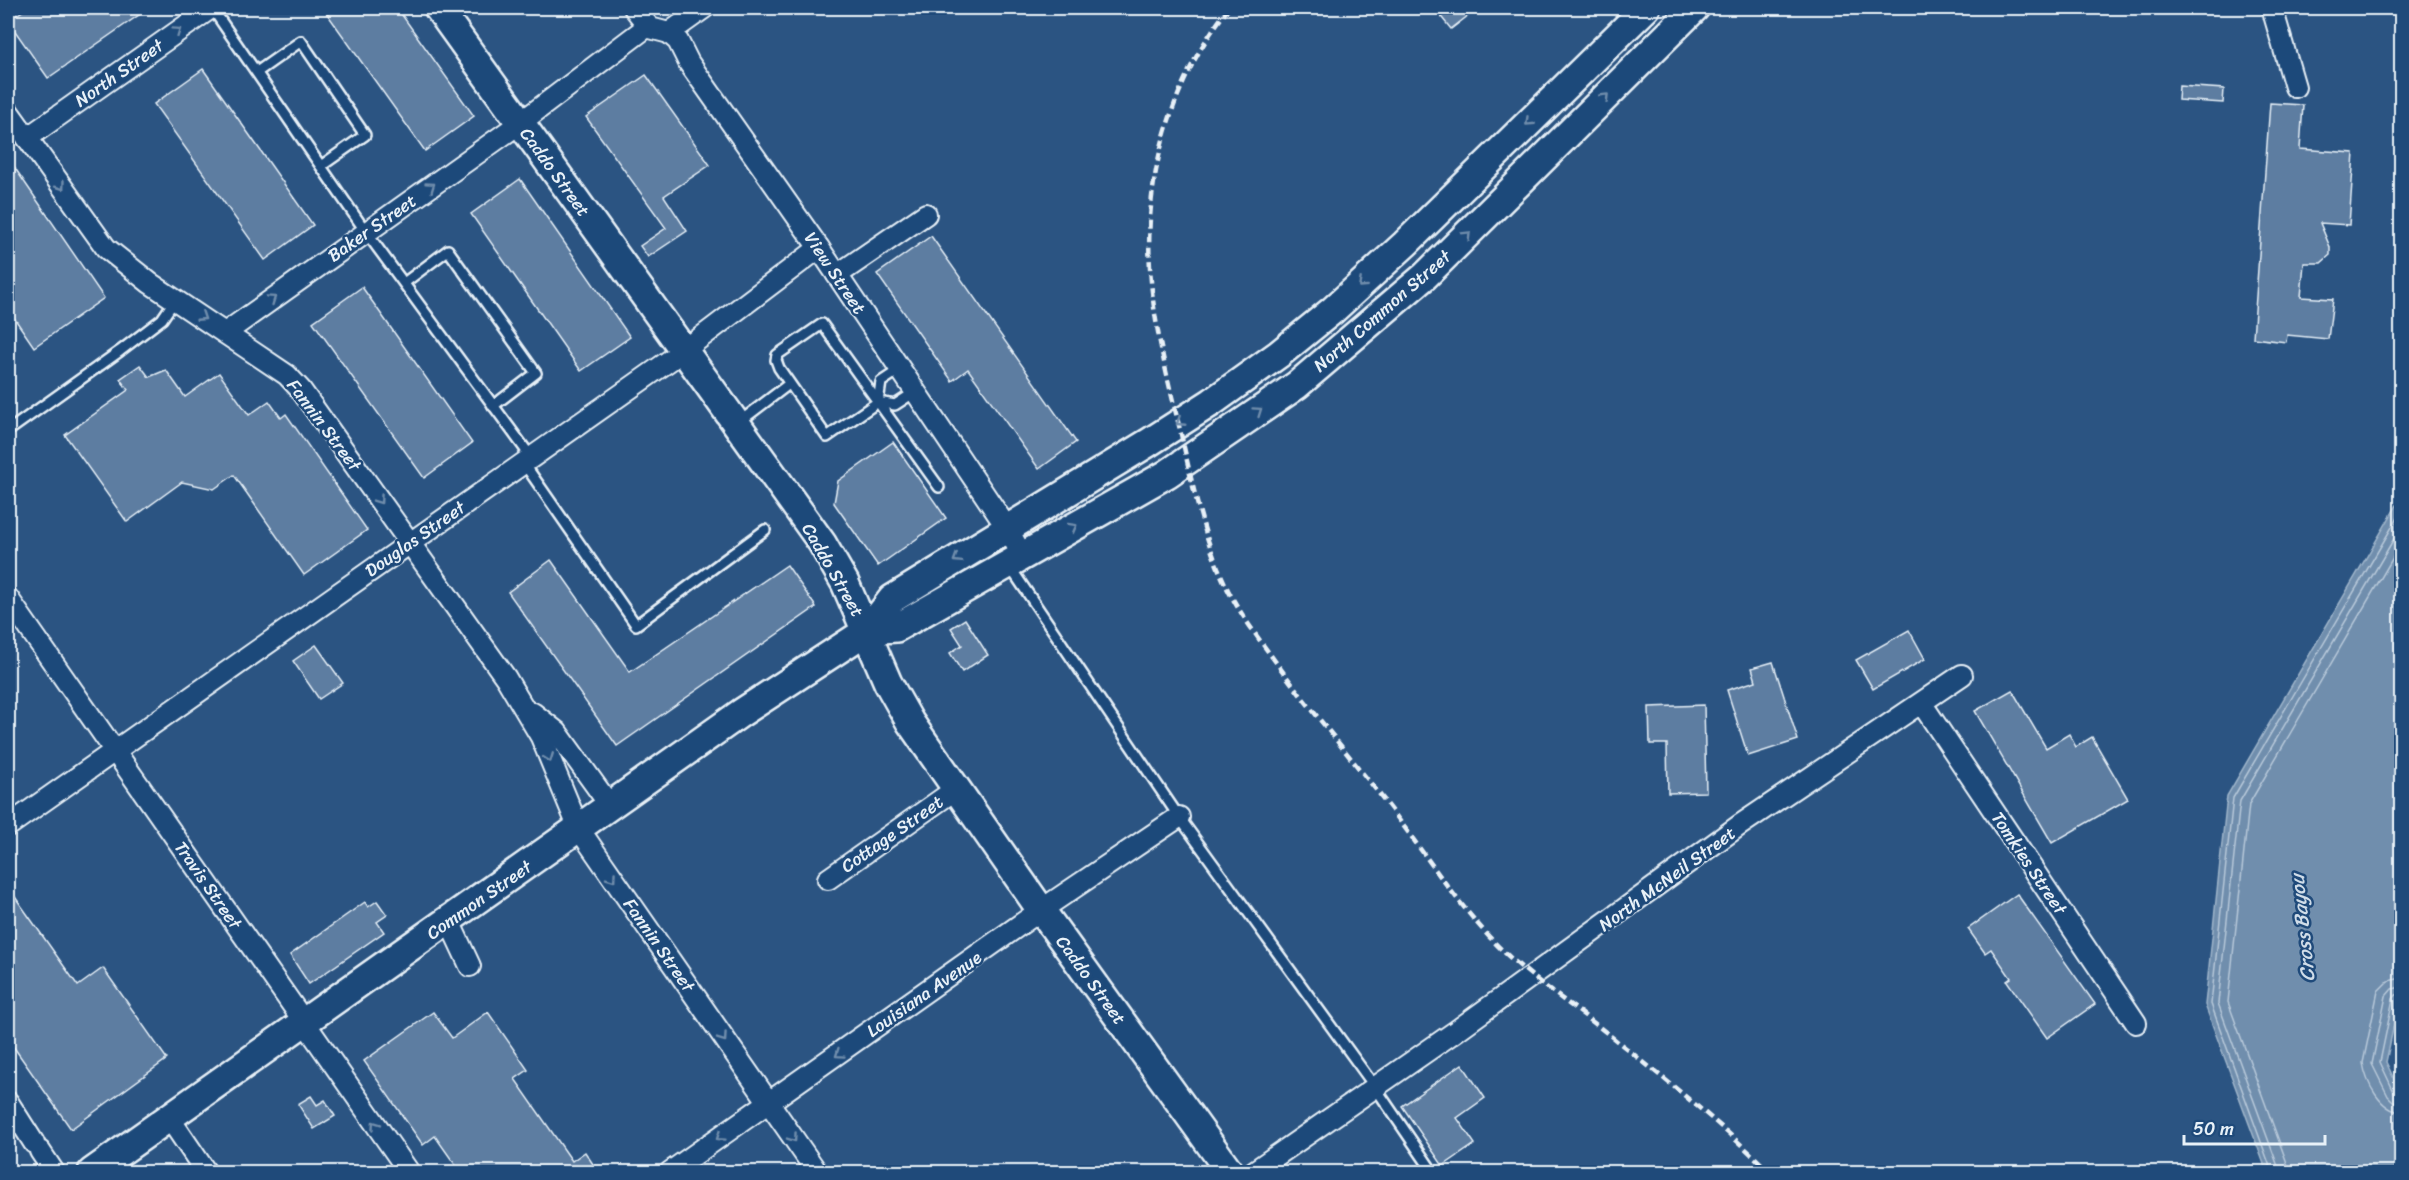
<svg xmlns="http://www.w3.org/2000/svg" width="2409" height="1180" font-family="Sriracha,sans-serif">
<rect width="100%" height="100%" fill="#2b5482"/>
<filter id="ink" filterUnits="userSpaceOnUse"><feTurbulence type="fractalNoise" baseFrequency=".0167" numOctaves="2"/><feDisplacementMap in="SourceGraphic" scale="12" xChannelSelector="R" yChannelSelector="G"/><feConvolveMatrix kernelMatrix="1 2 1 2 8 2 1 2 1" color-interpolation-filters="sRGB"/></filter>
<g filter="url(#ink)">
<path fill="#708ead" stroke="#a0b6cb" stroke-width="1.5" d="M2401 498 2402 987 2386 1062 2401 1094V1172H2267L2205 1005 2227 796Z"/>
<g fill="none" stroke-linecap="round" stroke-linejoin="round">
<g stroke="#b8c9da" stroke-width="1.5">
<path d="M2402 978 2388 981 2378 991 2363 1063C2366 1082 2380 1111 2402 1112"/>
<path d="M2402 987 2392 989 2386 996 2372 1064 2388 1096 2393 1101 2402 1103"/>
<path d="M2402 994 2396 995 2393 999 2380 1062 2394 1092 2402 1095"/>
<path d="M2272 1172 2211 1004 2233 798 2402 510"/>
<path d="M2280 1172 2218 1003 2240 801 2402 525"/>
<path d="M2289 1172 2287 1163 2228 1002 2249 804 2402 542"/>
</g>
</g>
<g fill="#5d7da1" stroke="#e8f1f8" stroke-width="1.5">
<path d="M27 8H149L48 78 8 21Z"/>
<path d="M323 8H397L474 116 425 151Z"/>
<path d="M1434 8H1478L1451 29Z"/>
<path d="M203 69 313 225 265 260 154 104Z"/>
<path d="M646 75 710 165 664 196 687 231 648 257 640 246 666 228 586 117Z"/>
<path d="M2179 86 2224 89 2223 103 2178 100Z"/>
<path d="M2270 103 2303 105 2300 149 2354 153 2349 225 2320 223 2330 247V255L2321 263H2304L2301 297 2333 299 2328 339 2287 335 2286 342 2253 338Z"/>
<path d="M8 158 104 298 34 347 8 309Z"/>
<path d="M520 179 630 337 581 371 471 214Z"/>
<path d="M931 236 1076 442 1039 469 968 369 952 381 877 274Z"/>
<path d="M362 287 472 443 424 478 313 322Z"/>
<path d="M140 365 149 377 166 370 185 397 219 373 249 415 269 401 281 418 286 414 367 530 304 575 234 475 214 489 182 482 127 522 65 435 128 390 120 379Z"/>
<path d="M893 442 946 518 878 566 834 503 838 481Z"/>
<path d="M551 560 630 672 787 565 816 607 617 746 508 592Z"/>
<path d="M965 619 988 655 962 672 950 653 962 645 951 628Z"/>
<path d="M1909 630 1925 659 1873 689 1856 660Z"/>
<path d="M316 645 343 683 319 699 293 661Z"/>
<path d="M1773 662 1798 740 1748 756 1727 690 1756 681 1752 668Z"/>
<path d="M2012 690 2046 748 2069 734 2076 747 2092 737 2128 799 2052 843 1975 711Z"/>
<path d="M1704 705 1706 792 1668 793 1667 744H1650L1649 707Z"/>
<path d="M8 887 78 986 103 968 167 1059 71 1129 8 1039Z"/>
<path d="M2017 894 2095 1004 2047 1038 2007 981 2011 978 1991 949 1985 953 1968 929Z"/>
<path d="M377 901 387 915 377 922 384 932 309 984 290 955 365 902 368 907Z"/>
<path d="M433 1012 452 1038 488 1012 528 1070 515 1079 572 1161 585 1152 599 1173H461L435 1136 423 1145 364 1061Z"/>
<path d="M1462 1064 1485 1098 1457 1118 1475 1144 1443 1166 1402 1106Z"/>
<path d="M311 1096 317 1105 325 1100 335 1116 314 1129 298 1104Z"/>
</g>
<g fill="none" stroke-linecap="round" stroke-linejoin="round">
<defs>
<g id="service">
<path d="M212 8 366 232 531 457"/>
<path d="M257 72 301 41 365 135 321 166"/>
<path d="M404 283 448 250 536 373 493 406"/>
<path d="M899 370 881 382 878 402 895 405 915 392"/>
<path d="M878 402 827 437 779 368 776 360 777 355 822 324 939 487"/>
<path d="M738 423 789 384"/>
<path d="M8 431 120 351 162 319 175 300"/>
<path d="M523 462 636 625 765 530"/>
<path d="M1010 567 1179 817 1375 1087 1433 1172"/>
</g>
<g id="minor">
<path d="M634 8 650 28 669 33 678 41 689 63 819 248 1007 528 1022 555"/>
<path d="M2272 8 2295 87"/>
<path d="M669 33 704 8"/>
<path d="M8 111 106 248 150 283 287 375 301 390 506 678 541 737 579 829 817 1172"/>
<path d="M27 138 211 8"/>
<path d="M837 275 926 214"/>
<path d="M225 333 520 123 648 26"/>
<path d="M8 598 409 1172"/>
<path d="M1922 704 2136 1023"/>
<path d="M533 713 557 732 611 807"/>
<path d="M8 826 683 351 819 248"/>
<path d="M828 879 956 789"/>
<path d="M449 921 470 966"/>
<path d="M8 1102 34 1143"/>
<path d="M170 1119 206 1172"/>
<path d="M40 1151 54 1172"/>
<path d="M670 1172 1041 910 1179 817"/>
<path d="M1253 1172 1456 1031 1740 825 1962 675"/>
</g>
<g id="secondary">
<path d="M438 8 822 543 845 583 888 683 910 722 1041 910 1230 1172"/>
<path d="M868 630 896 628 1167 474 1297 385 1425 276 1695 8"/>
<path d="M92 1172 741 713 868 630 892 599 1148 443 1212 402 1279 354 1333 310 1405 244 1646 8"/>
</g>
</defs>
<use href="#service" stroke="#e8f1f8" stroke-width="14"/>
<use href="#minor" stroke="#e8f1f8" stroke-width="24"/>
<use href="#secondary" stroke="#e8f1f8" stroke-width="32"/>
<use href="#service" stroke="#1f4a7a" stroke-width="9"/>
<use href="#minor" stroke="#1f4a7a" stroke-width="20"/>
<use href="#secondary" stroke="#1f4a7a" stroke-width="27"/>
<path stroke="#e8f1f8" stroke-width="4.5" stroke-dasharray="9 4.5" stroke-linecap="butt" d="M1229 8C1172 78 1144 177 1150 267 1153 323 1168 380 1181 434 1193 487 1204 541 1228 590 1241 615 1258 638 1275 661 1310 709 1348 754 1384 800 1422 849 1455 902 1498 946 1529 977 1568 1002 1603 1030 1660 1075 1718 1121 1770 1172"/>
</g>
<defs><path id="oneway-chevron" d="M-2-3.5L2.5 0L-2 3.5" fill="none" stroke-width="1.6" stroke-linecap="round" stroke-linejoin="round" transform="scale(1.5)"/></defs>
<g stroke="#6f8dac">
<use href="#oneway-chevron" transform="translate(177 31) rotate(-35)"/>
<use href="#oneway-chevron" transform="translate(1605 97) rotate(-45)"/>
<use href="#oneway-chevron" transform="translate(1529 122) rotate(136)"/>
<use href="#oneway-chevron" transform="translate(61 186) rotate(54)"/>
<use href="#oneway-chevron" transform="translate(431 186) rotate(-35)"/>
<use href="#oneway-chevron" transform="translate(1467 235) rotate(-45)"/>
<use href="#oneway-chevron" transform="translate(1362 284) rotate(138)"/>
<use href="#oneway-chevron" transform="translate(272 299) rotate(-35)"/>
<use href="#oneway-chevron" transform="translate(202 317) rotate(33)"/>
<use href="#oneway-chevron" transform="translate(1258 411) rotate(-35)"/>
<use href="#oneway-chevron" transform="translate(1180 422) rotate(147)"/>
<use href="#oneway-chevron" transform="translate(379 500) rotate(55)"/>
<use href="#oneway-chevron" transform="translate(1073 527) rotate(-29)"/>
<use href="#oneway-chevron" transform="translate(957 559) rotate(148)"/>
<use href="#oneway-chevron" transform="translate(549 758) rotate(69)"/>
<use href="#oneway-chevron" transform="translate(612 878) rotate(55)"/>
<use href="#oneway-chevron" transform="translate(723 1038) rotate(55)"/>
<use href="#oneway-chevron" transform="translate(839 1054) rotate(145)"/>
<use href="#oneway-chevron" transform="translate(375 1125) rotate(-125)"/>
<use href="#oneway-chevron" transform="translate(720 1137) rotate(145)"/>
<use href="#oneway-chevron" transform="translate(793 1138) rotate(55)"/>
</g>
</g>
<g text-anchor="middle" stroke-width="5" stroke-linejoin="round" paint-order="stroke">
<g font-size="18" fill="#e8f1f8" stroke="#1f4a7a">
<text transform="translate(119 73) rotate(-35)" y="6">North Street</text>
<text transform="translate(555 172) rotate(54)" y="6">Caddo Street</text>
<text transform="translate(372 228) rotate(-35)" y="6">Baker Street</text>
<text transform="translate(835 273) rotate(56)" y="6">View Street</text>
<text transform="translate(1382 311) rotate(-41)" y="6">North Common Street</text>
<text transform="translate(324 425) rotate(53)" y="6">Fannin Street</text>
<text transform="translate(415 539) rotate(-35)" y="6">Douglas Street</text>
<text transform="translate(833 570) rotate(60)" y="6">Caddo Street</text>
<text transform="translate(892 834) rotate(-35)" y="6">Cottage Street</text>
<text transform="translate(2029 863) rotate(56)" y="6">Tomkies Street</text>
<text transform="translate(1667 879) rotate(-36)" y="6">North McNeil Street</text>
<text transform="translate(208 885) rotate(55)" y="6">Travis Street</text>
<text transform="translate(479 900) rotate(-35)" y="6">Common Street</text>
<text transform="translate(659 945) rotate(55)" y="6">Fannin Street</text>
<text transform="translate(1091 980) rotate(54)" y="6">Caddo Street</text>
<text transform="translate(924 994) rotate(-35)" y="6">Louisiana Avenue</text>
</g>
<g font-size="20" font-style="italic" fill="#d0dde9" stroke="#1f4a7a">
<text transform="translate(2302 928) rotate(-96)" y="7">Cross Bayou</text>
</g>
</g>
<rect width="2409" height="1180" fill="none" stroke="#1f4a7a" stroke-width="30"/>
<rect x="15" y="15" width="2379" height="1150" fill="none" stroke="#e8f1f8" stroke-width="2" filter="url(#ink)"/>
<path d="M2184 1135v9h141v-9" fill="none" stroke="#e8f1f8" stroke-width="3"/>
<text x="2193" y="1135" font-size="18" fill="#e8f1f8" stroke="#1f4a7a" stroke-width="4.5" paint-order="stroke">50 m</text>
</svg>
